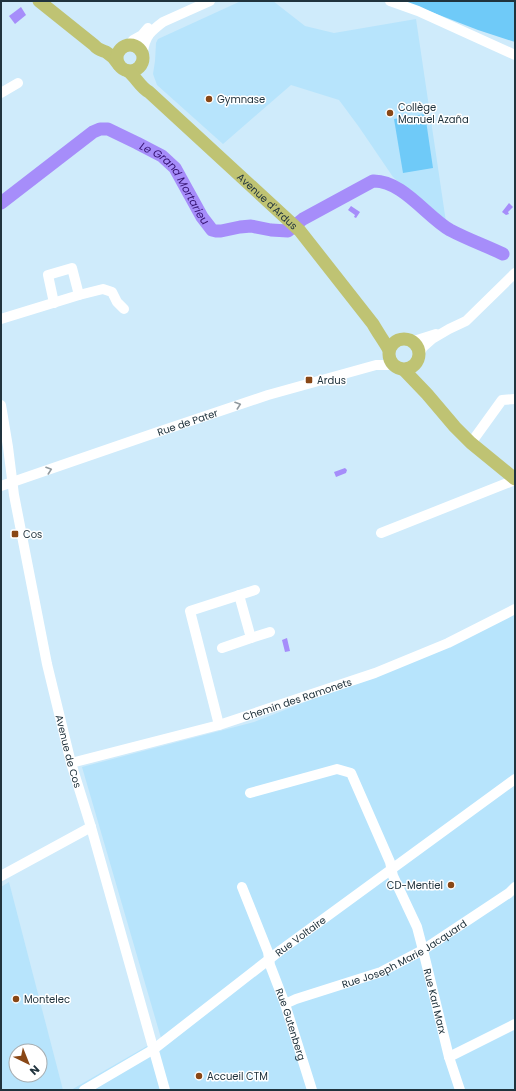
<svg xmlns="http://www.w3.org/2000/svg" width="516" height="1091" font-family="Poppins,sans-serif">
<rect width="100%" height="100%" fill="#cfebfb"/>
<g fill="#b7e4fc" fill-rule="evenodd">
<path d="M241 1H273L305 26 334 33 416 19 446 222 416 198 393 177 359 127 339 100 291 85 223 144 157 85 153 74 155 61 156 43 158 39Z"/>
<path d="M515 612V1090H71L161 1038 82 767 254 722 382 672Z"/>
<path d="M9 882 63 1090H1V887ZM16 1051H40V1075H16Z"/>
</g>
<g fill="#6fcaf8">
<path d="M403 1H515V42L478 30Z"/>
<path d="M425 114 433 168 403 173 394 119Z"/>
</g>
<g fill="#a68dfa">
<path d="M21 7 26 15 15 24 9 16Z"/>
<path d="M509 203 513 207 508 212 509 214 506 215 502 212Z"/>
<path d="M351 206 360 212 356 218 354 217 355 215 348 210Z"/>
<path d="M345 468 347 470 346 473 336 477 334 472Z"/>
<path d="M287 638 290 651 285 652 282 640Z"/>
</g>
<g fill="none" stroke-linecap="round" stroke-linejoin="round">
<path stroke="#a68dfa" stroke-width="13" id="s1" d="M1 203 93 132 100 129H108L137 143 162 156 175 168 202 217 212 230 216 231H221L240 227 251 226 271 230 288 231 303 219 373 181C402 180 427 217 450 230 467 239 486 246 503 254"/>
<g stroke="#fff" stroke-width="10">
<path d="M390 1 418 11 515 55"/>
<path d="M131 44 133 40 142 35 148 28"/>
<path d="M143 52C145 36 151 31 163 22L210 1"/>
<path d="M1 93 18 83"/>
<path d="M54 303 48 275 72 268 79 295"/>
<path d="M1 319 79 295 103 289 112 292 117 302 124 309"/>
<path d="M411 340H417L436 334"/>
<path d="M420 352 423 347 432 339 449 329 466 321 515 273"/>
<path id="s2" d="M1 405 8 447 14 495 47 664 71 763 91 827 165 1090"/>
<path d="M471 443 502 400 515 399"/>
<path id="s3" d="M1 486 152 434 268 395 376 365H388L392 364"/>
<path d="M381 533 515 480"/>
<path d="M251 638 270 632"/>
<path d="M222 648 251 638 239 595"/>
<path d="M219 725 190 611 255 590"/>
<path id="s4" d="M71 763 219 725 375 673 448 643 515 609"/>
<path id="s5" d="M250 793 337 769 351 773 390 862 393 876 417 927 423 950 449 1057 460 1090"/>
<path d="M1 876 91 827"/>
<path id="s6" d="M242 887 268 952 270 965 285 1004 312 1090"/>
<path id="s7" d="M285 1004 296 999 381 972 423 950 509 893 515 887"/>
<path d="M449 1057 515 1024"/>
<path id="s8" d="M84 1090 154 1049 281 950 515 779"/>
</g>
<g stroke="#bfc373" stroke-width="13">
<path d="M39 1 94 45C98 50 101 50 106 52 111 55 115 59 118 64"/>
<circle cx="130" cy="58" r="13"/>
<path id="s9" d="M128 71C136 77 140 87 149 92L300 231 373 324C378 333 384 341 389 350"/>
<circle cx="404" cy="354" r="15"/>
<path d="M404 370 427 394 455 427 471 443 515 479"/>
</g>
</g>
<defs><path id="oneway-chevron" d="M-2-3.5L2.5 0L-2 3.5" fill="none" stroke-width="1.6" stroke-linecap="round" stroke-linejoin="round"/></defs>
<g stroke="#90999e">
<use href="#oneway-chevron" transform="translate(238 405) rotate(-19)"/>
<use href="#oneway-chevron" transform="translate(49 470) rotate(-19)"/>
</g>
<g fill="#894716" stroke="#fff" stroke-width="1.5">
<circle cx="209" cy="99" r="4"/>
<circle cx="390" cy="113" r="4"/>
<rect x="305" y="376" width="8" height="8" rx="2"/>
<rect x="11" y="530" width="8" height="8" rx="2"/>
<circle cx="451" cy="885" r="4"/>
<circle cx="16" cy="999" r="4"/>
<circle cx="199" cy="1076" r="4"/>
</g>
<g text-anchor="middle" stroke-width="3" stroke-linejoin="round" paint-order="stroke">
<g font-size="10" fill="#20333d" stroke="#fff" text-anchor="start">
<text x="217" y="103">Gymnase</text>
<text x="398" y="111">Collège<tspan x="398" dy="12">Manuel Azaña</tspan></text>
<text x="317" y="384">Ardus</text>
<text x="23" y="538">Cos</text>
<text x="443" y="889" text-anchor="end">CD-Mentiel</text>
<text x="24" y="1003">Montelec</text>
<text x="207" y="1080">Accueil CTM</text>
</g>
<g font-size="10" fill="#20333d" stroke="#fff">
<text dy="4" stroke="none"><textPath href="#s9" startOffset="191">Avenue d'Ardus</textPath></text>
<text dy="4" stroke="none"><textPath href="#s3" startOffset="197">Rue de Pater</textPath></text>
<text dy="4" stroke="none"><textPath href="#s4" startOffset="235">Chemin des Ramonets</textPath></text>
<text dy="4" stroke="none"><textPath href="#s2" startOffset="353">Avenue de Cos</textPath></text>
<text dy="4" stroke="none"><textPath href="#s8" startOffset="266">Rue Voltaire</textPath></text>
<text dy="4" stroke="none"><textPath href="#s7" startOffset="130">Rue Joseph Marie Jacquard</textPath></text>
<text dy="4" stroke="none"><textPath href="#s5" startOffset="349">Rue Karl Marx</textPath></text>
<text dy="4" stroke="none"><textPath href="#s6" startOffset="146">Rue Gutenberg</textPath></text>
</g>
<g font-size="11" font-style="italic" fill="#371474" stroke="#fff">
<text dy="4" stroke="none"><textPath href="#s1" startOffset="221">Le Grand Mortarieu</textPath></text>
</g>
</g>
<rect width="516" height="1091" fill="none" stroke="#20333d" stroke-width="4"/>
<g transform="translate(28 1063) rotate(137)"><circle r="19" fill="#ffffff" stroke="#a6adb1"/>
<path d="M0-3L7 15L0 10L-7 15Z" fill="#894716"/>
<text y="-6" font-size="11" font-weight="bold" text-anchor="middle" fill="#20333d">N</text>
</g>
</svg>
